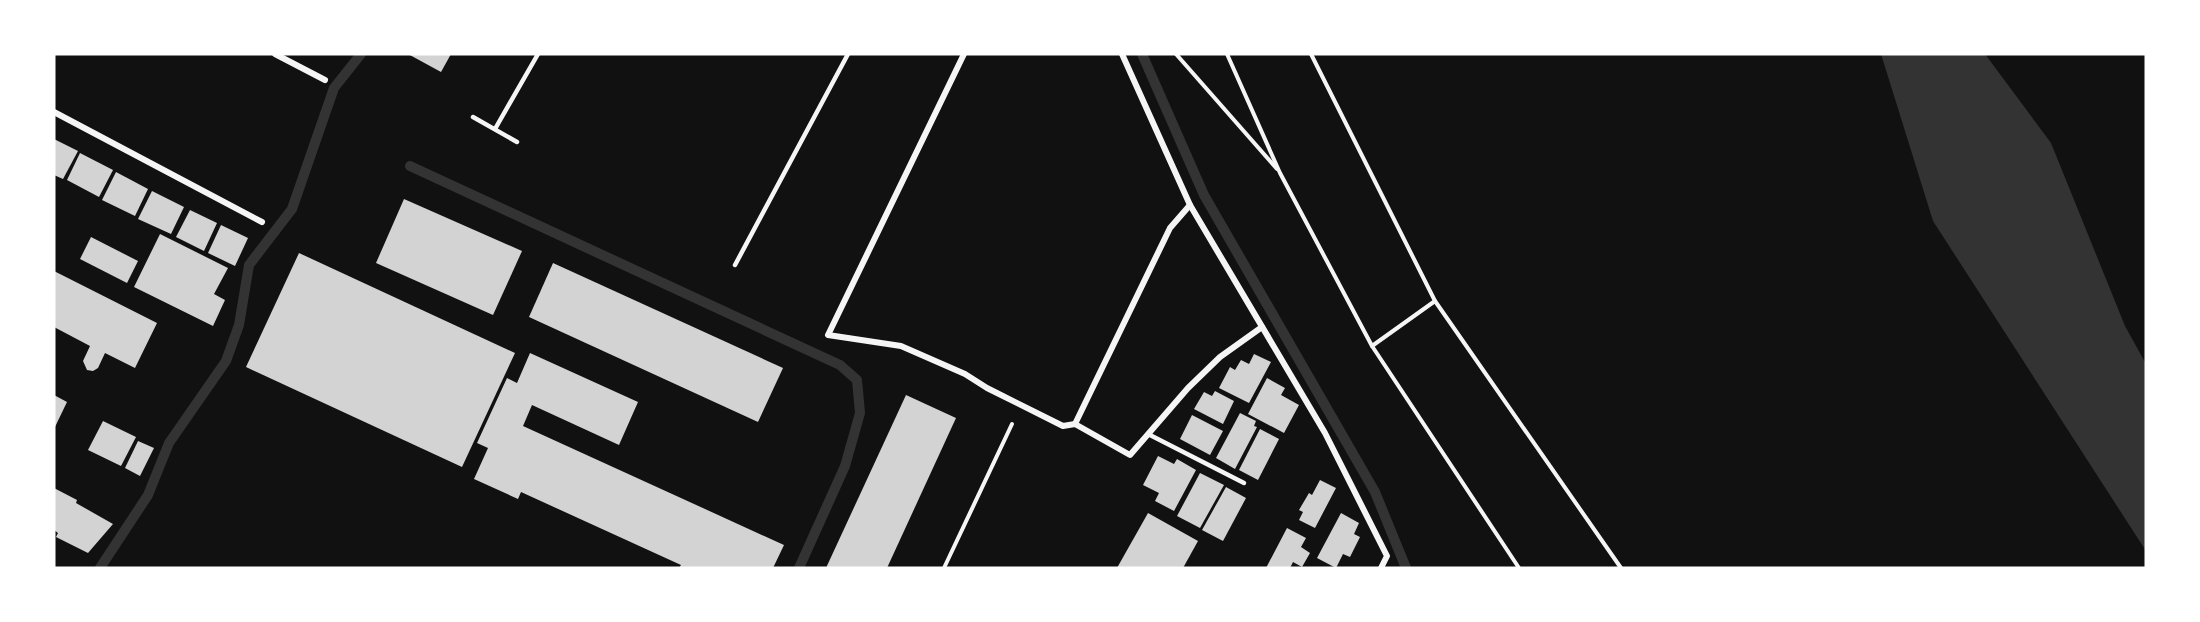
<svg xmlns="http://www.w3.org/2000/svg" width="2200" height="622" font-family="Signika,sans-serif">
<rect width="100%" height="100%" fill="#111"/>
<path fill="#333" d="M1881 54H1985L2051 143 2125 326 2146 364V551L1933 221Z"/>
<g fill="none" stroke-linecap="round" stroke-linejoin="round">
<g stroke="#333" stroke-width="10">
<path d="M1142 54 1204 195 1375 492 1406 568"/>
<path d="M410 166 840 365 857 380 860 413 845 466 799 568"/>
<path d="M100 568 148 495 169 443 226 361 239 325 249 265 292 209 334 88 361 54"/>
</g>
</g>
<g fill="#d3d3d3">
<path d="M408 54H451L441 72Z"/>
<path d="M54 139 78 151 63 179 54 175Z"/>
<path d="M80 153 113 170 99 197 67 180Z"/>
<path d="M116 172 148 189 135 216 102 200Z"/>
<path d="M152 191 184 207 171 234 138 219Z"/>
<path d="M404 199 522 251 493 315 376 263Z"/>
<path d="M190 210 217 223 204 251 176 237Z"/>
<path d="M221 225 248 238 235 266 208 253Z"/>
<path d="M160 234 228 268 214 294 225 300 213 326 134 287Z"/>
<path d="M91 237 138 261 127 283 80 259Z"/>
<path d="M299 253 515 353 462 467 246 367Z"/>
<path d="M553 263 783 368 758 422 529 317Z"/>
<path d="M54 271 157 323 135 368 105 353 98 368 93 371 87 370 83 361 90 346 54 327Z"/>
<path d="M530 353 638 402 619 445 532 405 523 426 784 545 773 568H679L681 565 521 492 518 499 474 479 488 448 477 443 507 378 517 383Z"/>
<path d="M1254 354 1271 362 1249 403 1219 388 1230 367 1235 370 1241 360 1249 364Z"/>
<path d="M1267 378 1285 388 1281 395 1299 405 1284 433 1248 414Z"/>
<path d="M1215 391 1234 401 1223 424 1194 409 1204 392 1212 396Z"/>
<path d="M54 395 67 402 54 429Z"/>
<path d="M906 395 956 418 887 568H826Z"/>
<path d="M1240 413 1256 421 1254 426 1257 427 1235 469 1216 458Z"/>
<path d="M1192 415 1223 431 1210 455 1180 439Z"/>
<path d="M103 421 136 437 121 466 88 450Z"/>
<path d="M1260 429 1279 439 1258 480 1239 470Z"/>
<path d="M138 441 154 448 140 476 125 468Z"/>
<path d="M1158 456 1174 464 1177 459 1196 470 1174 511 1155 501 1159 493 1143 485Z"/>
<path d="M1200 473 1224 485 1200 528 1177 516Z"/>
<path d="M1320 480 1336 488 1315 528 1299 520 1303 512 1299 510 1309 493 1312 495Z"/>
<path d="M1226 487 1246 498 1223 541 1202 530Z"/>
<path d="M54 488 77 500 76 503 113 524 88 553 56 537 58 533 54 530Z"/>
<path d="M1148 513 1198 541 1183 568H1117Z"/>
<path d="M1341 513 1359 523 1354 534 1360 537 1350 557 1343 554 1336 568 1317 558Z"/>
<path d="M1287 528 1306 538 1301 547 1310 553 1302 567 1293 562 1290 568H1266Z"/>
</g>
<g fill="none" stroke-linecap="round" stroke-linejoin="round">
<g stroke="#f5f5f5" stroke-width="4">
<path d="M1176 54 1277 169"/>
<path d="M1227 54 1280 173 1372 346 1519 568"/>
<path d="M1311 54 1435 301 1621 568"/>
<path d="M1372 346 1435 301"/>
<path d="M944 568 1012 424"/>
</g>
<g stroke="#f5f5f5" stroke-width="4.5">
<path d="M473 117 517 142"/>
<path d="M495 129 538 54"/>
<path d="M735 265 848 54"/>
<path d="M1148 434 1244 483"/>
</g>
<g stroke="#f5f5f5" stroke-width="6">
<path d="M275 54 325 80"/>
<path d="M964 54 828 335 901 346 965 374 987 388 1063 426 1075 424 1130 455 1188 388 1220 357 1262 327"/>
<path d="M1122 54 1190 205 1325 433 1387 556 1381 568"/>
<path d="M54 112 262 222"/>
<path d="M1075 424 1170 228 1190 205"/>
</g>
</g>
<rect width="2200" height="622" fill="none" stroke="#ffffff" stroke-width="111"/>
</svg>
